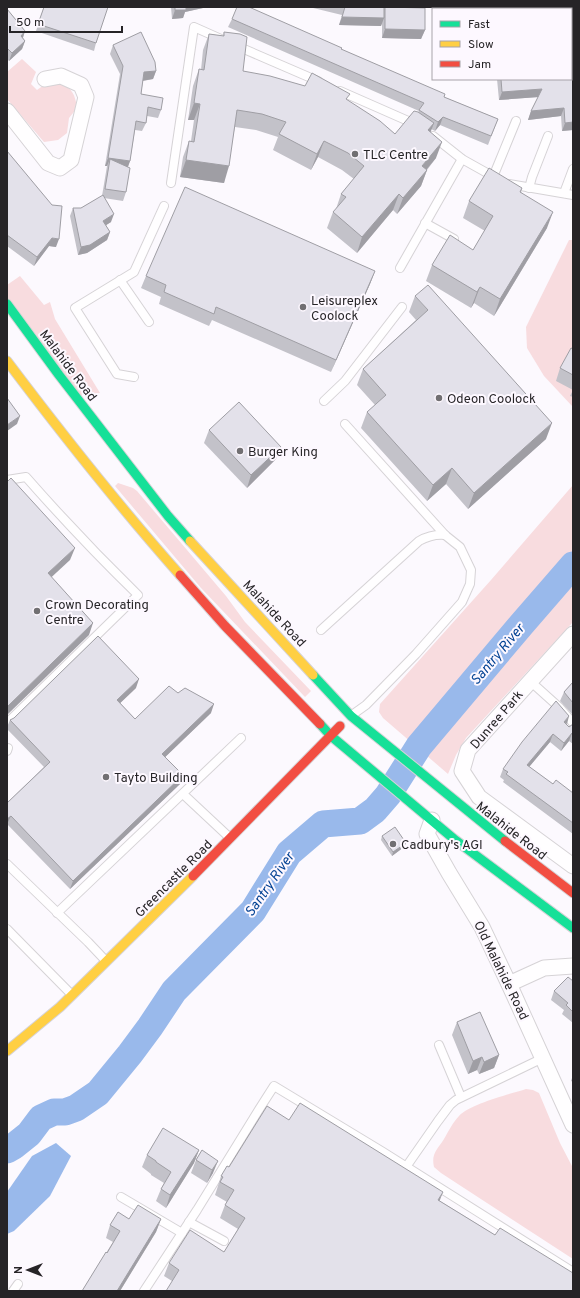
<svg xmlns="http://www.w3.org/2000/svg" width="580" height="1298" font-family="Overpass,sans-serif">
<rect width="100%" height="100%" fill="#fcf9fe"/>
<g fill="#f8dcdf">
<path d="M22 59 36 72 31 84 37 90 48 82C67 83 75 89 77 108L69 118 67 133 58 140 44 142 7 99V72Z"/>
<path d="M569 240H573V407L544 376 527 348 526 327Z"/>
<path d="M20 276 44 305 50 302 55 319 100 393 75 396 7 303V285Z"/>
<path d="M118 483 133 488 137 491 226 596 245 622 311 691 305 697 201 588 115 486Z"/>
<path d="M573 485V622L466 738 456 755 448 774 383 718 379 712 380 704 491 580Z"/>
<path d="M526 1089 533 1090 539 1093 560 1143 573 1168V1259L441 1173 434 1167C431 1154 437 1150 444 1139 448 1132 453 1122 459 1116 470 1104 510 1094 526 1089Z"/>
</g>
<path fill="#99b9eb" d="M56 1143 71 1156 50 1196 14 1231 7 1234V1192L32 1156Z"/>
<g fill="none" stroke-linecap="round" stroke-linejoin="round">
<path stroke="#99b9eb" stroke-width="27" d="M7 1150 14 1146 29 1134 41 1118 54 1112H65L76 1108 98 1093 130 1054 150 1027 174 991 253 911 289 853 323 824 360 821 375 810 388 795 419 746 521 625 573 565"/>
<defs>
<g id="lane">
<path d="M237 46 318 81"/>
<path d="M340 91 415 124"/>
<path d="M433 136 462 159 496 178"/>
<path d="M493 177 516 121"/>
<path d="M171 183 194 27 221 39"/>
<path d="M509 184 573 195"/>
<path d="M529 188 532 177 548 136"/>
<path d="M564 193 573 169"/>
<path d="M425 223 454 239"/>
<path d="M400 268 462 159"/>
<path d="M120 280 149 322"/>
<path d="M134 377 117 374 75 308 134 272 164 206"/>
<path d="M324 401 345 381 402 307"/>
<path d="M345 424 445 535 460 547 471 570 470 584 462 602 416 654 366 705 352 715"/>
<path d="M7 480 26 477C62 518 99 557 138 595L7 723"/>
<path d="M321 630 419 541C428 536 435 534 445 535"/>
<path d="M530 681 560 708 573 723"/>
<path d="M7 751 8 748"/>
<path d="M183 794 229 837"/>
<path d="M7 864 88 942 106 961"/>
<path d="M57 913 241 738"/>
<path d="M7 929 72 995"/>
<path d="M439 1045 461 1097"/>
<path d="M406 1167 438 1121 450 1105 456 1100 543 1058"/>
<path d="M121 1197 182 1233"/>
<path d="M189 1222 224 1241"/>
<path d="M13 1291 18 1284"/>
<path d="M144 1291 197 1210 258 1111 274 1086 383 1152 573 1272"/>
</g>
<g id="street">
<path d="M446 7 447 9"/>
<path d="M7 111 48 163 60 168 71 160 86 97 81 85 61 76 45 79"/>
<path d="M573 634 468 750 462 771 479 797 573 866"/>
<path d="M432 820 427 834 449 873 482 927 509 984 573 1125"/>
<path d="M509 984 544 968 573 966"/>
</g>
<g id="fast">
<path d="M7 304 59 375 168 516 190 541"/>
<path d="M313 675 351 716 505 841"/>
<path d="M320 724 331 736 454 839 573 928"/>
</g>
<g id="slow">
<path d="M7 361C62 434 119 506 180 575"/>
<path d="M190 541 313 675"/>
<path d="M7 1051 60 1007 193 876"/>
</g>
<g id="jam">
<path d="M180 575 225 626 320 724"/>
<path d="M505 841 573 893"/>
<path d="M193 876 340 726"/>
</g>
</defs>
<use href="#lane" stroke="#d6d3d6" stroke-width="10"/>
<use href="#street" stroke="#d6d3d6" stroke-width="17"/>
<use href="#fast" stroke="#d6d3d6" stroke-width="11"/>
<use href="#slow" stroke="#d6d3d6" stroke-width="11"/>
<use href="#jam" stroke="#d6d3d6" stroke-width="11"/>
<use href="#lane" stroke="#fffeff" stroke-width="8"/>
<use href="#street" stroke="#fffeff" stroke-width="15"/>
<use href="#fast" stroke="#16e098" stroke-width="9"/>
<use href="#slow" stroke="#ffcf43" stroke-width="9"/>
<use href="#jam" stroke="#f24e42" stroke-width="9"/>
</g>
<g fill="#c3c2c9">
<path d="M44 7 96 43 94 51 36 31Z"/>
<path d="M171 7H203V8L185 12 183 18 172 19Z"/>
<path d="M309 7H384V9L385 7 425 30 421 39 382 38V23L381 26 339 25 342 15Z"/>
<rect x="490" y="7" width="26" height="2"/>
<path d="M549 7H573V130L562 131 561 116 528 120 531 111 538 97 499 100 497 79H571V9H550Z"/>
<path d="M7 9 25 31 23 38 25 41 22 49 9 61 7 59Z"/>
<path d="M232 19 341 49 444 97 498 119 488 145 440 125 435 131 431 129 430 132 436 158 427 170 421 186 397 214 393 210 357 253 327 228 333 212 336 209 341 194 354 179 342 170 318 157 311 170 273 150 278 137 256 130 235 127 224 183 180 177 183 157 189 141H191L194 120H188L193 86 199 69 201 70 203 50 209 34 223 36 224 32 243 71 347 100 395 134 418 112 419 111 228 27Z"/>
<path d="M113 45 156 71 153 79 143 81 141 94 161 110 158 118 147 116 146 123 142 131 135 130 130 161 128 167 126 192 123 201 104 198 111 222 106 225 110 232 107 240 87 253 78 255 70 216 73 208H81L102 196 107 166H105L120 74 110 54Z"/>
<path d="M7 151 56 247 49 246 34 266 7 246Z"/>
<path d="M522 188 521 192 547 228 494 316 474 303 471 308 426 281 432 265 473 250 485 231 463 218 469 201Z"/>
<path d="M375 271 370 284 331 372 212 320 209 326 159 304 161 297 141 288 146 276Z"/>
<path d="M415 296 546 439 468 509 446 484 427 501 361 428 367 412 375 405 357 385 363 369 416 320 409 312Z"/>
<path d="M573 349V397L570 396 573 390 556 381 560 368Z"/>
<path d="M209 430 276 459 247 488 204 443Z"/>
<path d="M573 682V715L560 701 564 692Z"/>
<path d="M136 688 120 703 135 719 178 693 211 713 165 757 180 784 70 889 7 824V825V803L44 767 7 729V727L10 720Z"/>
<path d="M566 724 569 727 573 724V744L569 741 561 751 550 742 529 767 553 784 573 793V834L503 782 504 780 500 777 503 769Z"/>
<path d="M382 836 406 843 404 847 392 856 381 840Z"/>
<path d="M573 981V1023L562 1014 564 1010 551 1000 554 991Z"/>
<path d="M457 1022 499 1055 494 1068 479 1074 477 1070 468 1074 452 1035Z"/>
<path d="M573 1075V1082L571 1081Z"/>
<path d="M289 1120 440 1201 495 1235 172 1281 164 1276 169 1263 224 1252 238 1229 220 1218 225 1205 227 1202 215 1195 217 1189 221 1176 229 1167Z"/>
<path d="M199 1150 194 1163 166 1208 156 1201 161 1189 164 1183 151 1175V1174L142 1167 147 1155Z"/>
<path d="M202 1150 213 1173 207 1183 191 1173 196 1160Z"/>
<path d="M129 1219H161L156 1232 120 1291H82L113 1242 106 1238 110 1225Z"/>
</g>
<g fill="#9f9ea4">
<path d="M185 7H203V8L185 12 183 18 172 19 175 10Z"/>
<path d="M342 17 384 18 381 26 339 25Z"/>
<path d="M385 29 425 30 421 39 382 38Z"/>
<path d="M25 31 22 40 21 36Z"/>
<path d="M25 41 22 49 9 61 12 53Z"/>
<path d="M156 71 153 79 141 81 144 72Z"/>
<path d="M542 89 539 97 499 100 502 92Z"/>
<path d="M194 103 200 104 194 120H188Z"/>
<path d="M564 108 561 116 528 120 531 111Z"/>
<path d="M443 117 440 125 435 131 438 122Z"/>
<path d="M573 122V130L562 131 565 123Z"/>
<path d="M434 123 428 139V130Z"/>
<path d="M324 141 318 157 311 170 317 154Z"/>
<path d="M442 142 436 158 416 182 422 166Z"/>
<path d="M108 158 130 161 127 169 110 159 107 166H105Z"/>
<path d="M186 160 229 166 224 183 180 177Z"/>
<path d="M427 170 421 186 397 214 403 198Z"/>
<path d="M399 194 393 210 357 253 362 237Z"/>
<path d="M553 212 547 228 494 316 500 299Z"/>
<path d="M114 214 111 222 100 229 103 221Z"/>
<path d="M110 232 107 240 87 253 78 255 81 247Z"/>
<path d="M52 238 59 239 56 247 49 246 34 266 37 257Z"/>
<path d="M375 271 370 284 331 372 336 360Z"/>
<path d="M480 287 474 303 471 308 477 292Z"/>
<path d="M20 416 17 424 7 431V425Z"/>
<path d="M552 423 546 439 468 509 474 493Z"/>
<path d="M281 447 276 459 247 488 251 475Z"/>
<path d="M452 468 446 484 427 501 433 485Z"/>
<path d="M75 548 70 560 43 585 48 573Z"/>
<path d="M93 623 89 635 7 715V709L8 706Z"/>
<path d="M139 679 136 688 114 709 117 700Z"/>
<path d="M214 704 211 713 159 763 162 754Z"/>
<path d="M569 716 567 724 564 722Z"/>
<path d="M572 733 569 741 561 751 564 743Z"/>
<path d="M553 734 550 742 524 773 527 765Z"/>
<path d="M183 775 180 784 70 889 73 881Z"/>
<path d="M11 816 7 824V825V819Z"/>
<path d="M406 843 404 847 392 856 393 852Z"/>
<path d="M499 1055 494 1068 479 1074 484 1062Z"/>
<path d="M482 1057 477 1070 468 1074 473 1061Z"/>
<path d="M199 1150 194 1163 166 1208 170 1195Z"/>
<path d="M218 1161 213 1173 207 1183 212 1170Z"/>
<path d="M443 1192 438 1205V1200Z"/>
<path d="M161 1219 156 1232 120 1291H117Z"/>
</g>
<g fill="#e3e1ea" stroke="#9f9ea4">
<path d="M44 7H108L96 43 38 24Z"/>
<rect x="175" y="7" width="11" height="3"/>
<path d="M237 7H249L342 48 341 49 445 94 444 97 498 119 491 136 443 117 438 122 419 110 424 103 232 19Z"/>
<path d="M345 7H384V18L342 17Z"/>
<path d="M385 7 425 8V30L385 29Z"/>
<rect x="494" y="7" width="22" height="2"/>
<path d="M553 7H573V122L565 123 564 108 531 111 542 89 502 92 501 79H571V9H553Z"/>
<path d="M7 9 25 31 21 36 25 41 12 53 7 48Z"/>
<path d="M141 32 155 62 156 71 144 72 141 94 163 98 161 110 148 107 146 123 136 121 130 161 108 158 123 66 113 45Z"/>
<path d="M224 32 240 34 247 37 243 71 270 76 305 86 312 73 350 94 346 99 380 121 395 134 414 111 418 112 434 123 428 130 442 142 422 166 427 170 403 198 399 194 362 237 333 212 346 197 341 194 364 166 348 153 324 141 317 154 279 134 286 122 262 114 237 110 229 166 186 160 189 141 194 142 200 104 194 103 199 69 204 70 209 34 224 36Z"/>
<path d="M7 151 52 205 62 206 59 239 52 238 37 257 7 235Z"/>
<path d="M110 159 130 168 126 192 105 189Z"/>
<path d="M489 168 522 188 520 192 553 212 500 299 480 287 477 292 432 265 450 235 473 250 493 216 469 201Z"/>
<path d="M185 187 375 271 336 360 216 307 214 314 164 292 166 285 146 276Z"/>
<path d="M103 195 114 214 103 221 110 232 90 245 81 247 73 208H81Z"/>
<path d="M428 285 552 423 474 493 452 468 433 485 367 412 386 395 363 369 428 310 415 296Z"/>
<path d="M571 348 573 349V375L560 368Z"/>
<path d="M7 398 20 416 7 425Z"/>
<path d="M239 402 281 447 251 475 209 430Z"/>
<path d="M11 478 75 548 48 573 93 623 8 706 7 709V482Z"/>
<path d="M98 636 139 679 117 700 135 719 169 686 178 693 185 688 214 704 162 754 183 775 73 881 11 816 7 819V803L50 762 10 720 14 718Z"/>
<path d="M573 682V703L564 692Z"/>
<path d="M556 701 569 716 564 722 569 727 573 724V734L572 733 564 743 553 734 527 765 553 784 556 780 573 793V823L506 774 508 772 503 769 522 742Z"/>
<path d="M395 827 406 843 393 852 382 836Z"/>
<path d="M568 977 573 981V1012L566 1005 568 1003 554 991Z"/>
<path d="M480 1012 499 1055 484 1062 482 1057 473 1061 457 1022Z"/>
<path d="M300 1103 443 1192 438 1200 495 1235 500 1228 573 1273V1291H166L179 1270 169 1263 190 1230 224 1252 245 1218 225 1205 234 1190 220 1182 223 1177 221 1176 227 1166 229 1167 267 1106 289 1120Z"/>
<path d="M163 1128 199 1150 170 1195 161 1189 171 1172 156 1162V1161L147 1155Z"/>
<path d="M202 1150 218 1161 212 1170 196 1160Z"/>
<path d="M138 1205 161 1219 117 1291H82L106 1252 107 1253 120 1231 110 1225 118 1212 129 1219Z"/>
</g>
<g fill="#716f72" stroke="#fdf8ff" stroke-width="1.5">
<circle cx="355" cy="154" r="4"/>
<circle cx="303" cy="307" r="4"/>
<circle cx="439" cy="398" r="4"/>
<circle cx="240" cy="451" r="4"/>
<circle cx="37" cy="611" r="4"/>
<circle cx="106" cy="777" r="4"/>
<circle cx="393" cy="844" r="4"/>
</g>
<g text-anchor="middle" stroke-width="4" stroke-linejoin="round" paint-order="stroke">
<g font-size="13" fill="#262427" stroke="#fdf8ff" text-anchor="start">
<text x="363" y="159">TLC Centre</text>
<text x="311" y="305">Leisureplex<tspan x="311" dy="15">Coolock</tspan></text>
<text x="447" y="403">Odeon Coolock</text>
<text x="248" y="456">Burger King</text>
<text x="45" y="609">Crown Decorating<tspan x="45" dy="15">Centre</tspan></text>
<text x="114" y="782">Tayto Building</text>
<text x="401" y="849">Cadbury's AGI</text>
</g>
<g font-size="13" fill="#262427" stroke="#fdf8ff">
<text transform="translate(69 365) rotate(53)" y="5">Malahide Road</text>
<text transform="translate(275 613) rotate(47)" y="5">Malahide Road</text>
<text transform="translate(496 719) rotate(-49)" y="5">Dunree Park</text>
<text transform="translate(512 830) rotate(38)" y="5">Malahide Road</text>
<text transform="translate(173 878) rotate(-45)" y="5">Greencastle Road</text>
<text transform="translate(502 970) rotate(64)" y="5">Old Malahide Road</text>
</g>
<g font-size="14" font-style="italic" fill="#044394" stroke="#fdf8ff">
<text transform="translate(497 654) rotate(-50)" y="5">Santry River</text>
<text transform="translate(269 884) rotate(-55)" y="5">Santry River</text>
</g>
</g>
<rect width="580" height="1298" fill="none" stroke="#262427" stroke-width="16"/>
<rect x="432" y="8" width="140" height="72" fill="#fdf8ff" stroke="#a7a3a9"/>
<rect x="440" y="21" width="20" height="6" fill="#16e098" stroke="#a7a3a9"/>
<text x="468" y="28" font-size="12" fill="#262427">Fast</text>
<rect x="440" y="41" width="20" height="6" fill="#ffcf43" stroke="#a7a3a9"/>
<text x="468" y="48" font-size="12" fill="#262427">Slow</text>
<rect x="440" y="61" width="20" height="6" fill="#f24e42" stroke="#a7a3a9"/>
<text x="468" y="68" font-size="12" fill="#262427">Jam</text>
<g transform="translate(28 1270) rotate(270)" stroke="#fdf8ff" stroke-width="3" paint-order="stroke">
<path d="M0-3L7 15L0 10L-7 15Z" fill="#262427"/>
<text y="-6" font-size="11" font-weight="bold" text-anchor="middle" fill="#262427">N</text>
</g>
<path d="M10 26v6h112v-6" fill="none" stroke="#262427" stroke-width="2"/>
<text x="16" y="26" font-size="12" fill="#262427" stroke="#fdf8ff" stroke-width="3" paint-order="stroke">50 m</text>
</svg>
